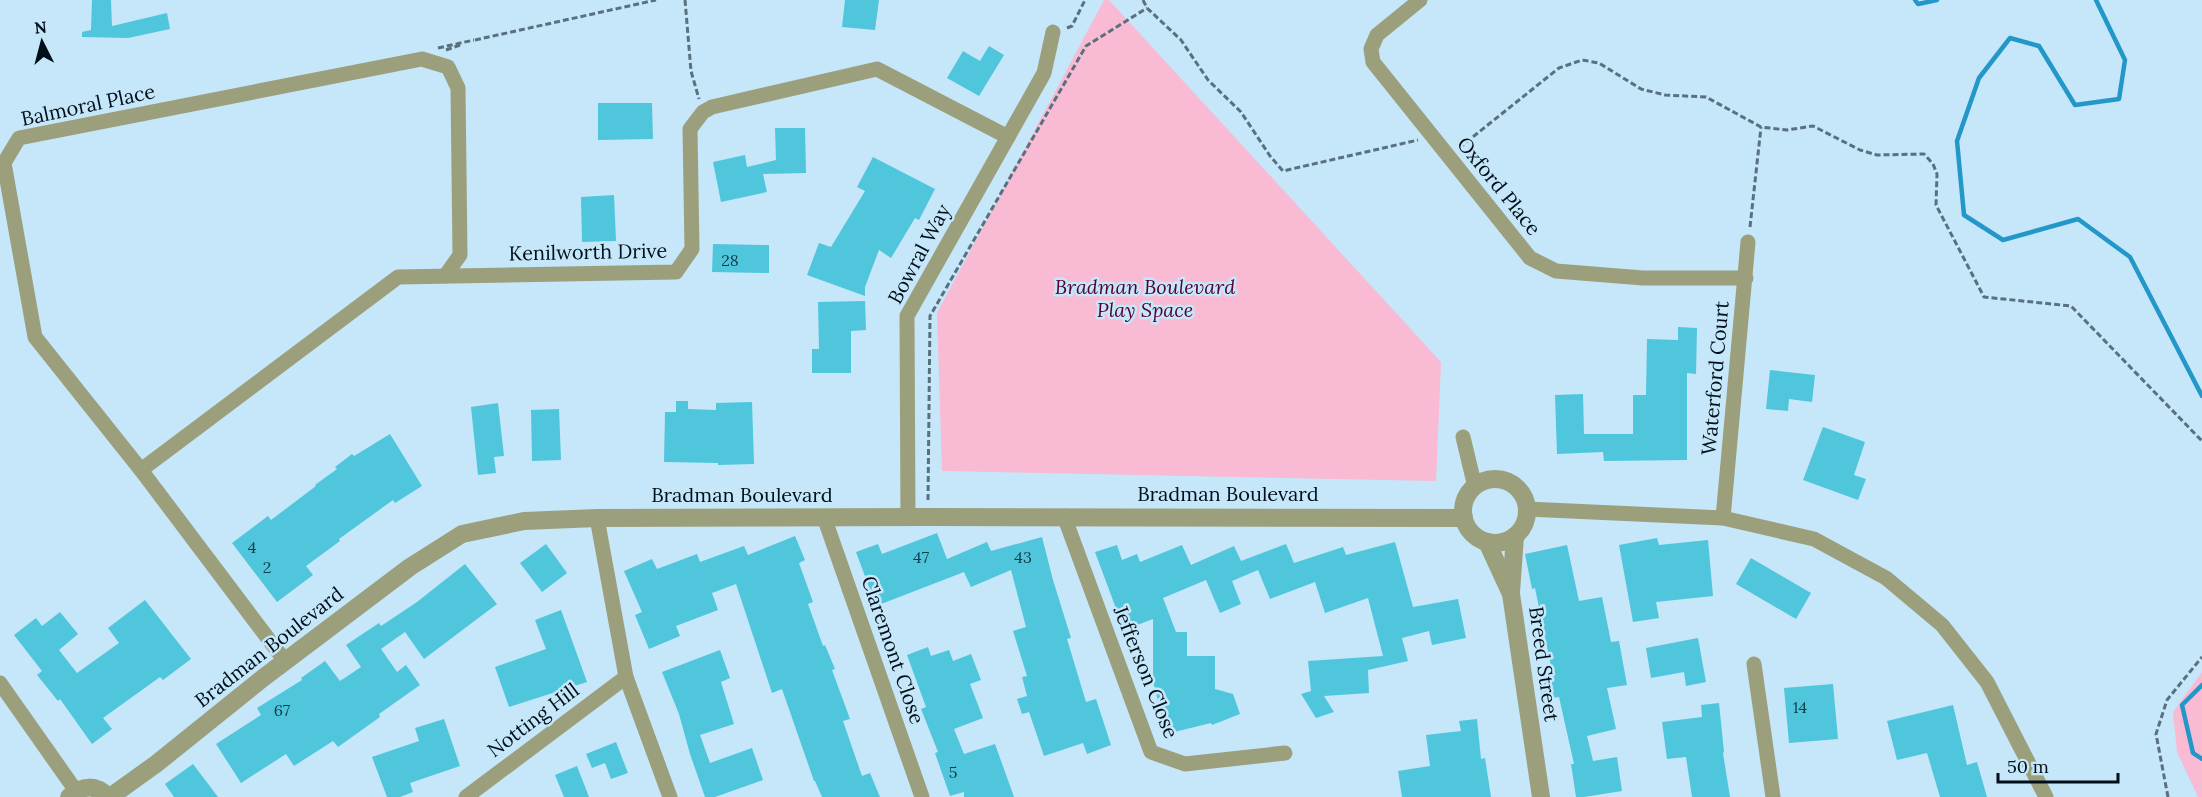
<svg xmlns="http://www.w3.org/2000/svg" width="2202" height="797" font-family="Lora,serif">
<rect width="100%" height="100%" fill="#c5e7f9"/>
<g fill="#f9bad4">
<path d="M1104 0H1109L1441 362 1436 481 942 471 937 313Z"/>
<path d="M2202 672V797H2198L2177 752 2173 712Z"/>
</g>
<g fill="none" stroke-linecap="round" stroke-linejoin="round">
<g stroke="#2397c8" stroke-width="4.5">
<path d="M1915 0 1918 4 1937 0"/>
<path d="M2096 0 2125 60 2119 99 2075 105 2039 46 2010 38 1979 78 1957 141 1964 215 2003 240 2078 219 2130 257 2202 396"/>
<path d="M2202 685 2182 705 2193 753 2202 759"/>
</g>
</g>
<g fill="#4fc6dc">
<path d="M92 0H111L112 26 167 13 170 29 128 38 82 37V32L91 30Z"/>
<path d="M845 0H879L875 30 842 27Z"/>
<path d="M989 46 1004 55 979 96 947 78 963 51 980 61Z"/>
<path d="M598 103H652L653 139 598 140Z"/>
<path d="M775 128H805L806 173 763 174 767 192 721 202 713 162 745 155 747 167 776 160Z"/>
<path d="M873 157 935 189 919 220 915 218 891 258 879 250 865 287V296L807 275 819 243 831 247 865 191 857 187Z"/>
<path d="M614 195 616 241 582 242 581 197Z"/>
<path d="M713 244 769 245V273L712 272Z"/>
<path d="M865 301 866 330 851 331V373H812V349H819L818 302Z"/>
<path d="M1678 327 1697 328 1696 374 1687 373V460L1604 461 1603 452 1557 454 1555 395 1583 394 1584 434H1633V395H1646L1647 339 1678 340Z"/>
<path d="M1770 370 1815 375 1812 402 1789 399 1788 411 1766 409Z"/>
<path d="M676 401H688V409L716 410V403L752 402 754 464 718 465V463L664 462 665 412H676Z"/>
<path d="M498 403 504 456 494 457 496 473 478 475 471 407Z"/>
<path d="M559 409 561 460 532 461 531 410Z"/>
<path d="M1823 427 1865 442 1854 475 1866 479 1858 500 1803 480Z"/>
<path d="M390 434 422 486 395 503 393 500 339 539 340 541 306 566 313 575 277 602 232 543 268 516 271 520 316 486 315 485 337 469 335 467 352 454 354 456Z"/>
<path d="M937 533 947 559 987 542 991 551 1042 537 1053 580 1071 638 1067 639 1086 702 1096 699 1111 745 1087 754 1083 743 1044 756 1029 712 1022 714 1017 699 1027 696 1022 677 1027 676 1013 631 1026 627 1011 570 971 587 964 572 876 606 856 552 878 544 882 554Z"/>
<path d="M795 536 805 560 799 563 813 602 808 604 823 646 825 645 835 669 832 670 850 719 843 721 862 776 870 773 880 797H822L815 781H814L782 689 772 693 736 584 712 593 718 610 676 626 680 636 649 649 635 615 642 612 624 571 652 559 657 569 697 554 700 562 744 546 748 555Z"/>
<path d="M1657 538 1659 545 1708 540 1713 596 1656 602 1659 618 1633 622 1619 545Z"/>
<path d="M1395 542 1413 607 1458 599 1466 638 1432 645 1429 631 1402 638 1408 661 1368 670 1369 693 1324 696 1334 712 1316 718 1301 694 1311 691 1308 661 1383 656 1368 598 1325 613 1315 582 1270 599 1258 570 1232 581 1241 604 1220 613 1206 580 1163 598 1176 632H1187V656H1215V689L1233 694 1240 714 1212 725 1211 723 1166 734 1153 681V619L1124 630 1095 552 1117 545 1122 560 1137 554 1140 562 1182 545 1191 565 1234 546 1241 561 1286 544 1294 563 1343 547 1346 555Z"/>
<path d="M546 544 567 573 542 592 520 563Z"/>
<path d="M1567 545 1579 601 1602 597 1611 642 1619 641 1627 685 1607 688 1616 729 1587 736 1593 761 1617 757 1622 791 1584 797H1576L1571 764H1574L1559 697 1542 700 1539 684 1554 681 1535 588 1532 589 1525 554Z"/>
<path d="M1751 558 1811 593 1796 619 1736 584Z"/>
<path d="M465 564 497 604 424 659 405 632 381 649 397 672 406 665 420 685 379 714 380 717 338 747 333 741 294 766 286 754 241 783 216 744 261 715 257 708 302 680 301 678 325 661 340 681 361 667 346 645 379 623 381 626 417 602Z"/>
<path d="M145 600 191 659 163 680 160 677 103 718 112 729 92 744 60 699 58 701 37 675 42 671 14 635 36 618 42 626 60 612 78 634 59 650 77 673 119 643 108 628Z"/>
<path d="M561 610 587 682 509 707 495 667 546 649 535 620Z"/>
<path d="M1698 638 1706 682 1686 686 1684 672 1651 678 1646 648Z"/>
<path d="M928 647 931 656 949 650 953 661 971 654 981 680 970 684 983 718 954 729 964 754 995 744 1014 797H964V792L950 796 935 753 938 752 921 709 926 707 907 655Z"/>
<path d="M720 650 730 678 721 682 734 724 700 735 710 763 752 748 763 780 715 797H705L690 754 679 714 662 672Z"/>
<path d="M1833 684 1838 739 1789 743 1784 688Z"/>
<path d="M1719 703 1724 752 1723 753 1730 797H1692L1686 757 1667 759 1662 722 1702 717 1701 705Z"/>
<path d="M1953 705 1967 765 1977 762 1987 797H1940L1927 753 1897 760 1887 721Z"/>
<path d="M444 719 460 766 410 783 413 792 400 797H387L372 757 419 741 415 728Z"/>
<path d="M1477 719 1481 759 1485 758 1491 797H1402L1398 771 1430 766 1426 735 1461 731 1459 721Z"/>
<path d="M616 742 628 773 611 779 605 763 592 768 586 754Z"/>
<path d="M193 764 218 797H174L165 784Z"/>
<path d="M577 766 589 797H564L555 775Z"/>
</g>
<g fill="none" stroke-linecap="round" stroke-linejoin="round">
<g stroke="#59707e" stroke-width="3" stroke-dasharray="6 3" stroke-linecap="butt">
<path d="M685 0 691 71 699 99"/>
<path d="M1143 0 1147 8 1181 40 1208 80 1241 112 1270 156 1283 171 1418 140"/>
<path d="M1067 28 1072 26 1085 0"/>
<path d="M475 40 656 0"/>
<path d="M438 48 474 40"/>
<path d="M446 50 463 44"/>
<path d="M1459 148 1559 68 1582 60 1599 63 1641 89 1665 95 1706 97 1761 127 1787 130 1813 126 1860 150 1877 155 1924 154 1933 164 1937 174 1936 205 1984 297 2071 306 2202 441"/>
<path d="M1750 227 1761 127"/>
<path d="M928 500 930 316 1086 46 1147 8"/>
<path d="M2168 797 2156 734 2167 700 2202 657"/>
</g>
<g stroke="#9c9f7c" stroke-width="15">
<path d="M1420 0 1377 35 1371 49 1373 62 1530 258 1556 271 1643 278H1746"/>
<path d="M1463 437 1475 487"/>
<path d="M141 470 398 277 676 272 692 249 690 129 703 112 712 107 877 69 1008 137"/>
<path d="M1527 509 1723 518 1814 539 1886 578 1942 625 1987 682 2046 797"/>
<path d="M1064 516 1151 752 1185 764 1285 753"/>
<path d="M824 517 922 797"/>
<path d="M908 517 907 316 1044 73 1053 32"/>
<path d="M597 518 626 677 670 797"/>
<path d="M1723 518 1748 242"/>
<path d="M285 661 141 470 35 337 4 163 19 138 422 59 448 67 458 88 460 255 445 276"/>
<path d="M1754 664 1773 797"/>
<path d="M0 683 76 791"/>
<path d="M466 797 626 677"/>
</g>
<g stroke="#9c9f7c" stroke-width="18">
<circle cx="1495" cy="511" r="32"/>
<path d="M1487 542 1511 594 1541 797"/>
<path d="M1511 592 1515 536"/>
<path d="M69 797C82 785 96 784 108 797"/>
<path d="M110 797 156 764 263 678 410 567 462 534 524 521 597 518 928 517 1464 518"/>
</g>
</g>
<g text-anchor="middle" stroke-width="5" stroke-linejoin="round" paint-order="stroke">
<g font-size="16" fill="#143d4a">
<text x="730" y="266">28</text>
<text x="252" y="553">4</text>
<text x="921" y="563">47</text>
<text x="1023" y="563">43</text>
<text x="267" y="573">2</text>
<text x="1800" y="713">14</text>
<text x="282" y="716">67</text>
<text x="953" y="778">5</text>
</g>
<g font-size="20" fill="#000f19" stroke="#c5e7f9">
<text transform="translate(88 105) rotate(-12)" y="7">Balmoral Place</text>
<text transform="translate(1499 186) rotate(51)" y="7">Oxford Place</text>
<text transform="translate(588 252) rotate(-1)" y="7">Kenilworth Drive</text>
<text transform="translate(919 254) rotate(-62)" y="7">Bowral Way</text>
<text transform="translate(1715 378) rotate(-85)" y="7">Waterford Court</text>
<text x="1228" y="501">Bradman Boulevard</text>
<text x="742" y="502">Bradman Boulevard</text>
<text transform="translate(269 647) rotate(-38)" y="7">Bradman Boulevard</text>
<text transform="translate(893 650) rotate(71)" y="7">Claremont Close</text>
<text transform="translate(1544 664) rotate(82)" y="7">Breed Street</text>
<text transform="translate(1146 672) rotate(68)" y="7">Jefferson Close</text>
<text transform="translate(533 720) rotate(-37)" y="7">Notting Hill</text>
</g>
<g font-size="20" font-style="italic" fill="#550233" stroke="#c5e7f9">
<text x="1145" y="294">Bradman Boulevard<tspan x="1145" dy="23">Play Space</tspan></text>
</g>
</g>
<g transform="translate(42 42) rotate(354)" stroke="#c5e7f9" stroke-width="4.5" paint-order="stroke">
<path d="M0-4.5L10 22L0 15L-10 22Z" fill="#000f19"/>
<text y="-9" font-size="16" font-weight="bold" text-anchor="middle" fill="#000f19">N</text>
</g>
<path d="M1998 773v9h120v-9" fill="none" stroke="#000f19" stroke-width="3"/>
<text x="2007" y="773" font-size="18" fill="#000f19" stroke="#c5e7f9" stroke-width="4.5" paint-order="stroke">50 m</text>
</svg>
